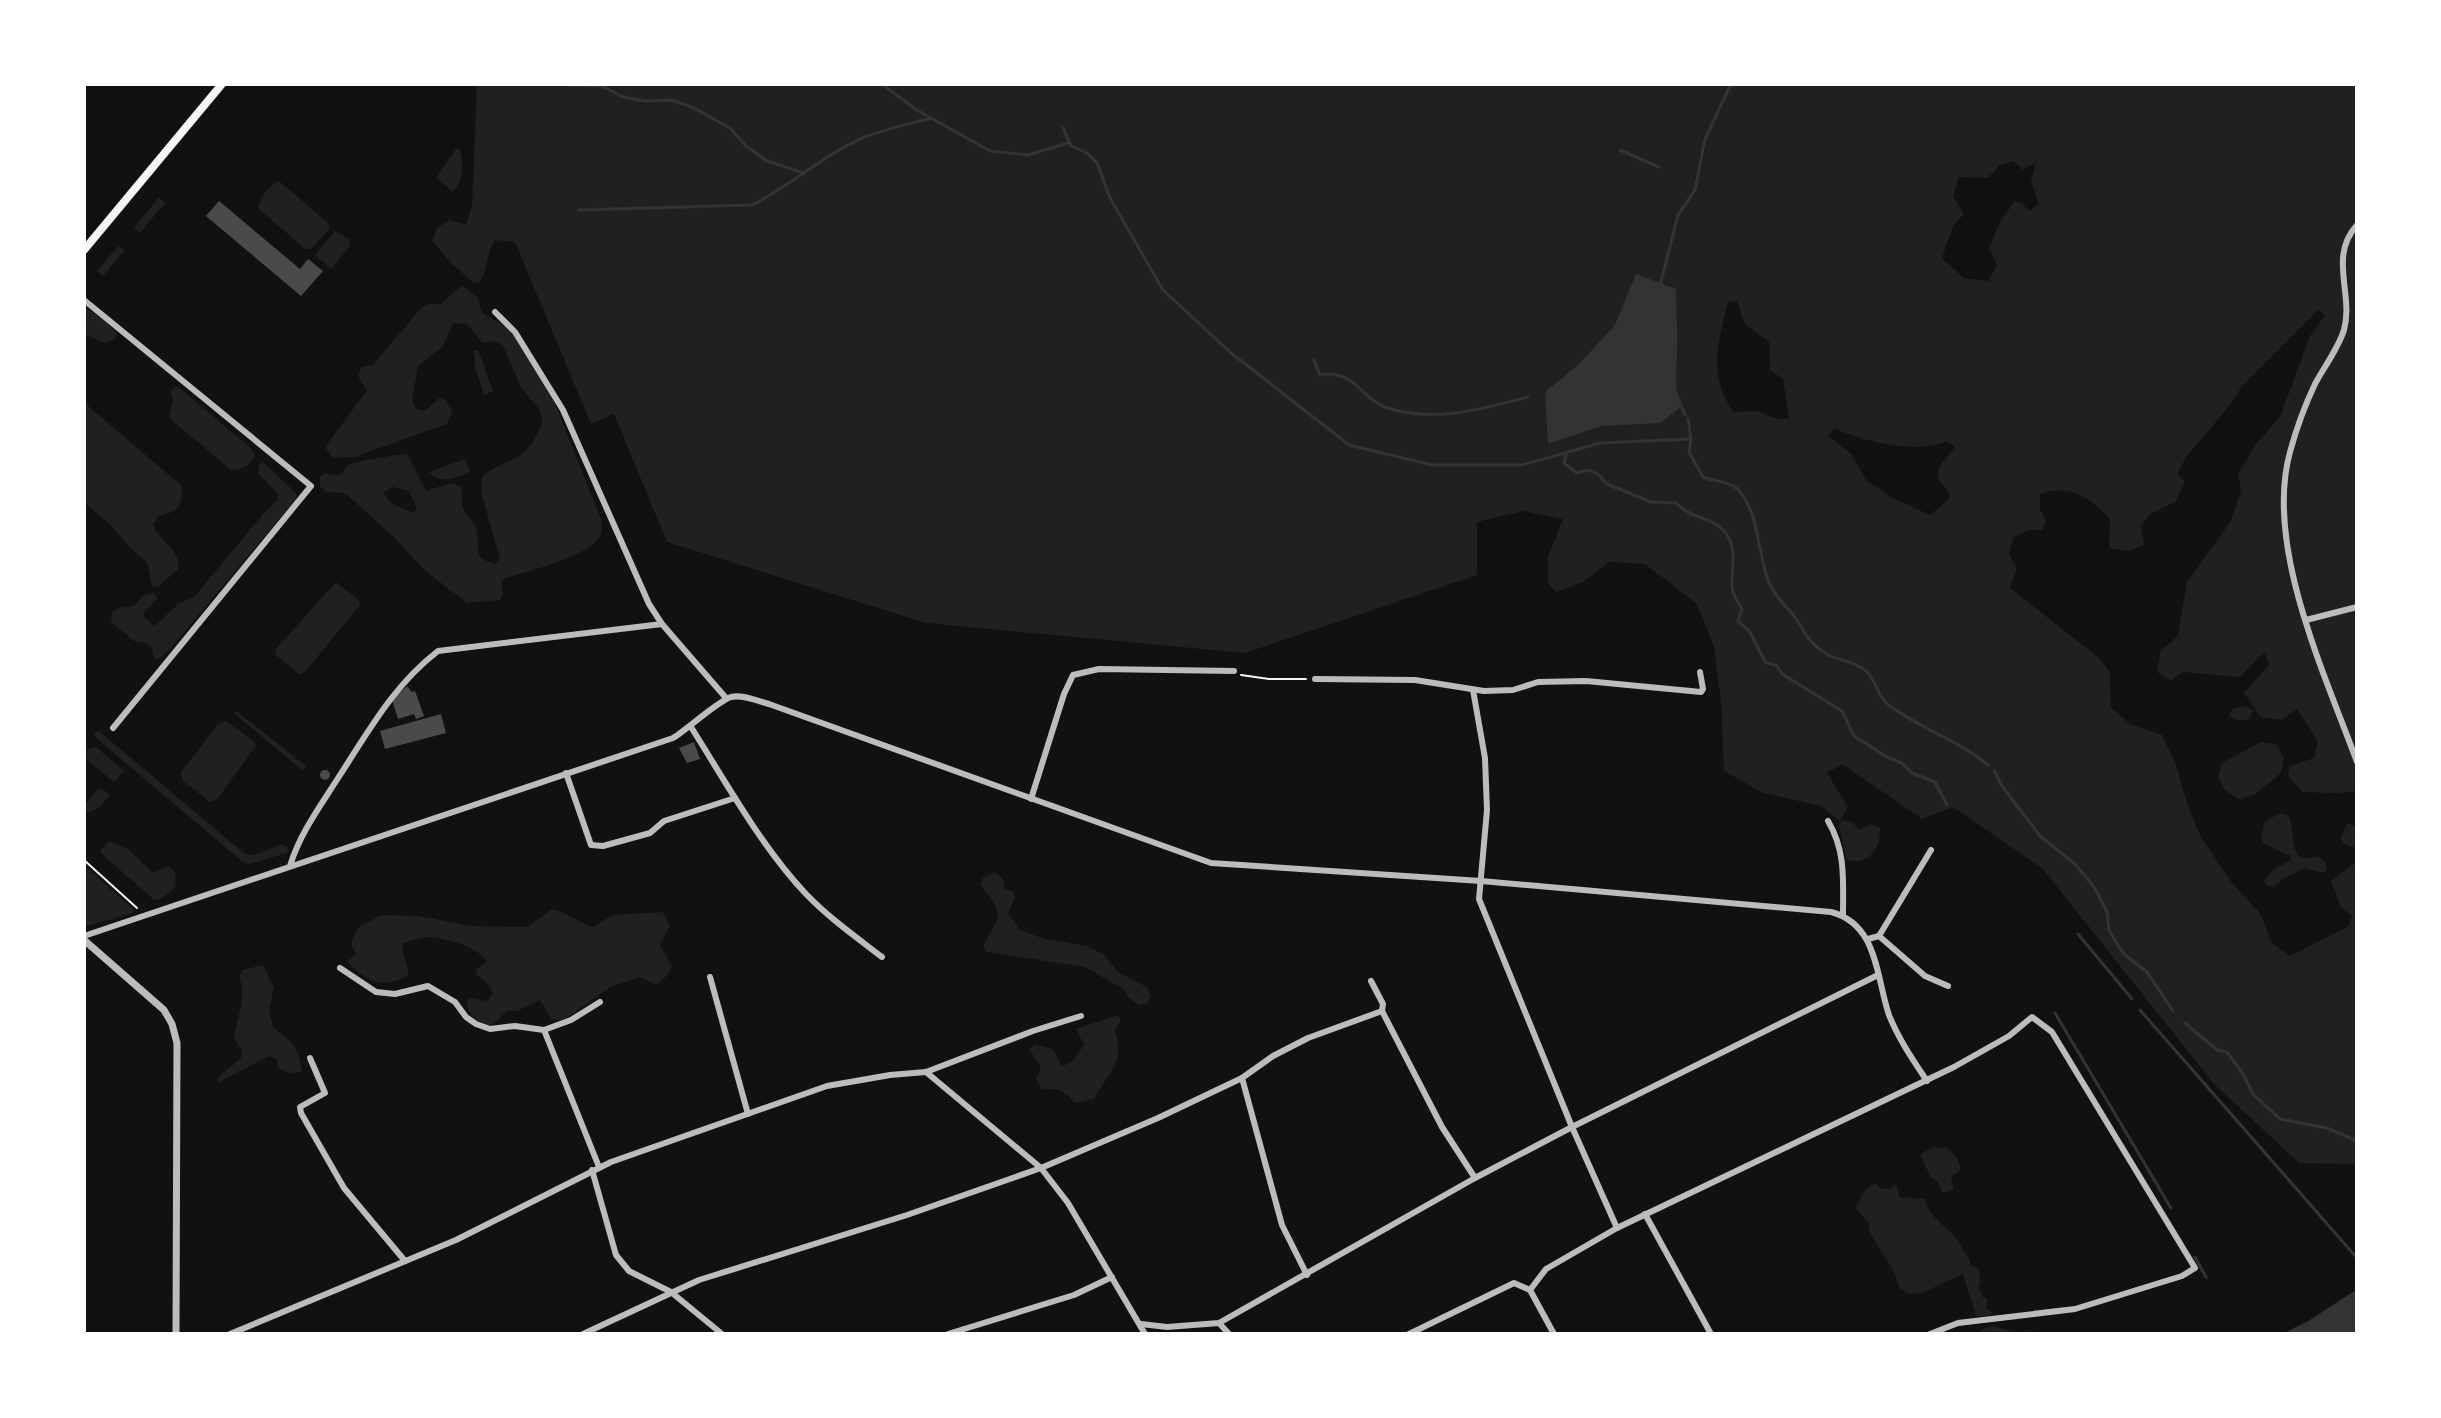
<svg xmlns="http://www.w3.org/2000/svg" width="2441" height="1418" font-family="'Sofia Sans Condensed',sans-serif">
<rect width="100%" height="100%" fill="#111"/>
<g fill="#202020" fill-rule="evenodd">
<path d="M477 84H2357V801L2354 791 2337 793 2302 792 2288 776 2290 766 2314 758 2318 741 2297 709 2282 720 2261 717 2244 693 2269 665 2264 652 2240 677 2183 672 2171 681 2157 672 2161 650 2178 636 2187 582 2231 521 2241 491 2238 474 2256 444 2280 417 2310 336 2325 315 2318 310 2242 386 2230 405 2187 456 2177 474 2185 482 2175 502 2150 514 2141 526 2144 545 2129 551 2109 548 2110 519C2089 497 2071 484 2040 494V509L2046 521 2042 530H2028L2014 537 2009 554 2017 568 2010 588 2099 658 2110 672 2111 707 2130 724 2162 735 2176 765 2188 806 2200 835 2232 883 2260 913 2272 943 2290 956 2349 926 2352 915 2341 908 2331 881 2357 861V1164L2299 1163 2214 1084 2043 869 1953 807 1922 819 1842 764 1827 773 1848 807 1840 821 1821 806 1763 793 1724 771 1721 702 1714 646 1696 603 1645 564 1609 562 1583 582 1556 592 1548 583V557L1563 519 1523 511 1477 522V575L1245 653 926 623 667 542 614 414 591 424 515 242 495 240C485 255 489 267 480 282L474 283 451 263 432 241 437 228 449 220 466 225 472 206ZM2013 161 2023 170 2036 162 2031 182 2039 204 2030 211 2021 203 2015 201 2000 221 1989 249 1997 265 1988 281 1964 278 1942 258 1953 226 1964 214 1953 196 1959 177 1988 178 2000 165ZM1738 301C1742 328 1750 327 1769 342L1770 370 1783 379 1789 419H1779L1756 411 1733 412C1707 370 1718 347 1728 302ZM1834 428C1861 441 1919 455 1946 441L1955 447 1939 467 1938 479 1949 492 1948 500 1930 515 1891 497 1866 480 1852 455 1829 436Z"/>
<path d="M456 149H459C465 161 462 176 457 188L452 191 436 178Z"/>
<path d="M279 181 329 224V229L311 249H305L258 208C258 199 271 184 279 181Z"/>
<path d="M159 197 165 203 140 233 134 228Z"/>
<path d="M335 231 349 239 350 246 331 269 315 255Z"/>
<path d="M118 246 124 251 103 276 97 271Z"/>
<path d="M462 285 478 298 482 313 507 327 513 334 540 378 556 406 601 519C601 520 602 531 602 532 595 556 527 571 506 578L501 582 503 594 500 600 467 603 423 569 396 539 345 493 325 492 320 486V477L325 473 333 475 342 474C345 469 346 467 350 464 354 462 403 453 407 454L426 491 451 483 460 486C464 494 460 503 464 511 468 518 474 521 476 528 482 547 469 557 495 564L500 558 481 493 482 477C495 466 502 465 516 458 529 452 537 435 543 422L539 409 521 387 503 346 495 341 483 343 467 324 453 323 443 346 418 366 412 400 416 409 425 411 439 398 445 400 452 411 447 424 354 457 333 458 325 447 367 390 358 376 361 367 373 365 421 308 429 304H441ZM393 487 409 491 417 509 413 513 391 503 383 492Z"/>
<path d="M84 307 102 318 117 333 115 339 105 343 84 334Z"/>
<path d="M478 350 493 391 484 395 475 367 474 351Z"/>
<path d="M177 386 252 449 255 454C251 465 241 472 230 469L169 418 173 400 170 391Z"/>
<path d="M84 394 89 407 182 486C182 508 179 511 159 516L153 524C158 543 181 547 178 569L158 587 152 586 147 562 132 550 112 526 84 502Z"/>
<path d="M465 459 470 472C454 478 442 485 429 472Z"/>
<path d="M263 462 297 494 296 499 170 649 160 658 154 659 152 648 145 643 134 641 111 622 112 612 118 608 134 606 144 595 154 593 157 599 145 611 143 617 155 626 178 604 195 596 264 513 278 500V494L258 473 259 465Z"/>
<path d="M336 582 359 600 360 605 304 673 299 674 276 655 275 650Z"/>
<path d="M2247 706 2253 711 2249 719 2240 721 2229 716 2232 709Z"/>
<path d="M235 710 306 766 305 769 302 770 235 714Z"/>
<path d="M226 721 253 741 256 746 218 798 210 802 183 781 181 772 218 724Z"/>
<path d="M99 731 245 854 254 855 282 844 288 848 287 853 250 864 244 863 96 738 94 734Z"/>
<path d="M2261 742 2276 744 2284 758 2281 773 2254 795 2239 799 2225 790 2218 777 2222 763Z"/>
<path d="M96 747 124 771 114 782 86 759 87 750Z"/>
<path d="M98 789H103L110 795 100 807 88 813 85 804Z"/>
<path d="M2279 813 2288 815C2297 831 2285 867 2318 856L2326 863 2327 869 2323 873 2304 868 2283 879 2274 887 2267 886 2264 881 2273 870 2291 860 2290 855C2279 853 2274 846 2263 843L2261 839 2264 823Z"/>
<path d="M1843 820 1853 822 1858 830 1871 824 1880 828C1881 848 1868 868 1846 859L1839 824Z"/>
<path d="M2348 823 2357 827V846C2350 849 2344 844 2340 838Z"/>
<path d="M109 841 128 849 153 873 169 866 175 873 176 887 160 900 153 899 102 854 101 850Z"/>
<path d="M84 865 134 910 133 913 84 927Z"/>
<path d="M995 872 1003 879 1005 890 1013 891 1015 897 1008 914 1020 930 1045 939 1087 946 1104 955 1118 972 1147 987 1151 997 1146 1004 1139 1005 1127 996 1125 990 1085 967 987 952 983 946 998 918 995 904 980 884 983 878Z"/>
<path d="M552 909C567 912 578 922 593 927L613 915 663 912 670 925 660 945 672 966 669 974 656 985 640 977 610 987 565 1019 552 1020 540 1000 517 1011H507L491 1026C478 1022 468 1017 467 1002L470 998 487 1001 493 993 488 984 476 974 477 969 487 962C480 947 445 938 429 937 421 937 411 941 403 943 401 954 409 964 408 976 380 989 368 983 347 961L356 955 351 943 358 928 381 915 418 916 471 926 527 927Z"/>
<path d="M263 965 274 988 269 1010 273 1027 293 1044 298 1053 302 1072 288 1073 278 1068V1060L269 1056 219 1082 217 1078 241 1058 242 1051 234 1038C237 1016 247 997 239 977L243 970Z"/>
<path d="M1118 1015 1121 1021 1115 1030C1125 1066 1110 1069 1094 1099L1075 1103C1065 1090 1057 1088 1042 1089L1036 1079 1041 1067 1029 1049 1036 1045 1053 1049 1062 1067 1073 1060 1084 1045 1076 1029Z"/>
<path d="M1935 1147 1939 1149 1946 1147 1957 1158 1961 1170 1951 1177 1954 1189 1946 1193 1942 1192 1938 1182 1931 1178 1920 1154Z"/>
<path d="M1875 1183 1882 1189H1890L1896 1184 1900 1197 1925 1199C1928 1216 1945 1225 1956 1238 1961 1245 1964 1253 1970 1260V1265L1979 1269 1980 1280 1978 1288 1982 1292V1297L1987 1298 1986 1309 1993 1313 1989 1316H1976L1963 1274 1922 1293 1908 1294 1899 1288 1895 1274 1869 1231V1223L1855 1208 1866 1189Z"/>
<path d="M1990 1326C2000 1327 2007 1331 2017 1332 2027 1333 2031 1328 2042 1334H1981L1982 1330Z"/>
</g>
<g fill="#333">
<path d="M1636 274 1676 289C1676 309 1678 329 1677 348 1677 370 1673 386 1682 406L1660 423 1601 426 1548 444 1545 392 1579 364 1615 325Z"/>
<path d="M2357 1289V1334H2282L2308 1321Z"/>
</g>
<path fill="#111" d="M2357 1285V1289L2308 1321 2278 1334Z"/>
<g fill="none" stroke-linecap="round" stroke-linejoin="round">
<g stroke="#333" stroke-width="3">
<path d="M882 84 915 109 990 151 1028 155 1068 143"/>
<path d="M568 85 602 86 623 97 645 101 672 100 694 108 730 128 746 146 767 161 804 173"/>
<path d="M1063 128 1071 146 1087 153 1097 163 1110 198 1163 290 1231 353 1349 445 1432 465H1522L1600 443 1691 439"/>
<path d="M1620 150 1659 167"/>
<path d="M579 210 752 205C792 185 824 154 865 137 886 129 909 124 931 118"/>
<path d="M1660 286 1678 215 1695 190 1705 139 1731 84"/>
<path d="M1314 360 1320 375C1356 369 1361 400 1388 408 1434 423 1483 409 1528 397"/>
<path d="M1676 393 1685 415"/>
<path d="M1688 419 1691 439 1689 452 1703 477C1715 482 1733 481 1741 493 1761 519 1757 557 1770 585 1777 599 1788 607 1796 619 1801 625 1804 633 1809 639 1830 663 1840 655 1862 668 1877 677 1876 697 1890 706 1921 729 1958 740 1988 765"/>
<path d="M1567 452 1564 463 1577 473 1589 470 1599 475 1607 484 1651 502 1676 503C1692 520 1709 515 1724 531 1738 546 1731 568 1732 586 1732 594 1738 602 1742 609L1738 621 1750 632 1765 662 1777 666 1782 674 1842 711 1854 736 1887 757 1902 763 1912 773 1935 782 1947 805"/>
<path d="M1994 770 2002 786 2040 836 2075 864 2094 887 2107 912 2109 930 2116 942 2123 953 2147 972 2173 1011"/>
<path d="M2078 934 2132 999"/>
<path d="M2140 1010 2357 1258"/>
<path d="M2055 1013 2171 1208"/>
<path d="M2185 1023 2217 1050 2227 1052 2243 1074 2253 1094 2280 1119 2327 1128 2357 1141"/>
<path d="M2195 1257 2206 1277"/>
</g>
</g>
<g fill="#4a4a4a">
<path d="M219 201 300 269 308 259 323 271 301 296 206 216Z"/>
<path d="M407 686 412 692 415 691 424 716 416 719 414 714 398 719 392 700Z"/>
<path d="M441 714 446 733 385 749 380 731Z"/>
<path d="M694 742 700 759 687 763 679 748Z"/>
<circle cx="325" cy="775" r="5"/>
</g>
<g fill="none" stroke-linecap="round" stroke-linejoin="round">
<g stroke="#f5f5f5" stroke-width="2">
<path d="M1241 675 1269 679H1306"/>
<path d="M84 860 137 908"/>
</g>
<g stroke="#bcbcbc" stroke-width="6">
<path d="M2357 225C2328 257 2354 294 2344 330 2338 349 2324 367 2315 384 2305 405 2296 430 2290 452 2264 546 2325 674 2357 762"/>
<path d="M84 300 311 486 113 728"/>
<path d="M495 312 515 332 563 410 649 604 662 624 726 698"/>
<path d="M2306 620 2357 607"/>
<path d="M1315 679 1415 680 1484 691 1513 690 1538 682 1586 681 1701 692 1703 689 1700 672"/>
<path d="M1473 690 1485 758 1487 810 1479 899 1572 1127 1617 1228"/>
<path d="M691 727C727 784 761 846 806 894 829 918 856 937 882 957"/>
<path d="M566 773 591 845 603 846 650 833 664 821 735 798"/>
<path d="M1031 799 1064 694 1073 675 1099 669 1234 671"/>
<path d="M1828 821C1846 851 1843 881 1843 915"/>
<path d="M290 866C300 833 321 805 340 775 370 729 394 685 438 651L662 624"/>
<path d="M84 936 673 738C686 730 721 699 731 697 742 694 758 701 769 704L1211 863 1481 881 1831 912C1878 924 1876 977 1889 1015 1898 1038 1913 1060 1927 1081"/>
<path d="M1879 936 1925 976 1948 986"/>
<path d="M1868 939 1879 936 1931 850"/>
<path d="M340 968 376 992 395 994 428 986 455 1002 466 1017 476 1024 490 1029 515 1026 544 1030 571 1020 600 1002"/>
<path d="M710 977 748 1114"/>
<path d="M1371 981 1383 1004 1382 1011 1442 1127 1475 1178"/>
<path d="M544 1030 599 1167"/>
<path d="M310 1058 325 1093 300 1107 301 1113 344 1188 405 1261"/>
<path d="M926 1072 1041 1168 1068 1203 1145 1334"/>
<path d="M1242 1078 1282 1225 1307 1275"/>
<path d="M592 1170 616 1255 629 1271 671 1292 722 1334"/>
<path d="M1645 1214 1711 1334"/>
<path d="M1530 1290 1554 1334"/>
<path d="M1219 1323 1229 1334"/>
<path d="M1141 1324 1167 1327 1219 1323 1475 1178 1572 1127 1878 975"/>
<path d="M230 1334 456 1240 611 1162 827 1086 890 1075 926 1072 1033 1031 1081 1016"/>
<path d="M583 1334 699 1280 907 1215 1041 1168 1158 1118 1242 1078 1273 1056 1308 1038 1382 1011"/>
<path d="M948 1334 1074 1295 1112 1277"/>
<path d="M1409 1334 1514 1283 1530 1290 1546 1269 1617 1228 1954 1067 2009 1036 2032 1017 2052 1032 2195 1268 2182 1276 2075 1309 1958 1323 1930 1334"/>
</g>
<path stroke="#bcbcbc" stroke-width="7" d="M84 940 164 1010 172 1024 177 1043 176 1334"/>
<path stroke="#f5f5f5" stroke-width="8" d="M84 250 222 84"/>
</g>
<rect width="2441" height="1418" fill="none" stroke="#ffffff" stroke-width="172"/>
</svg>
